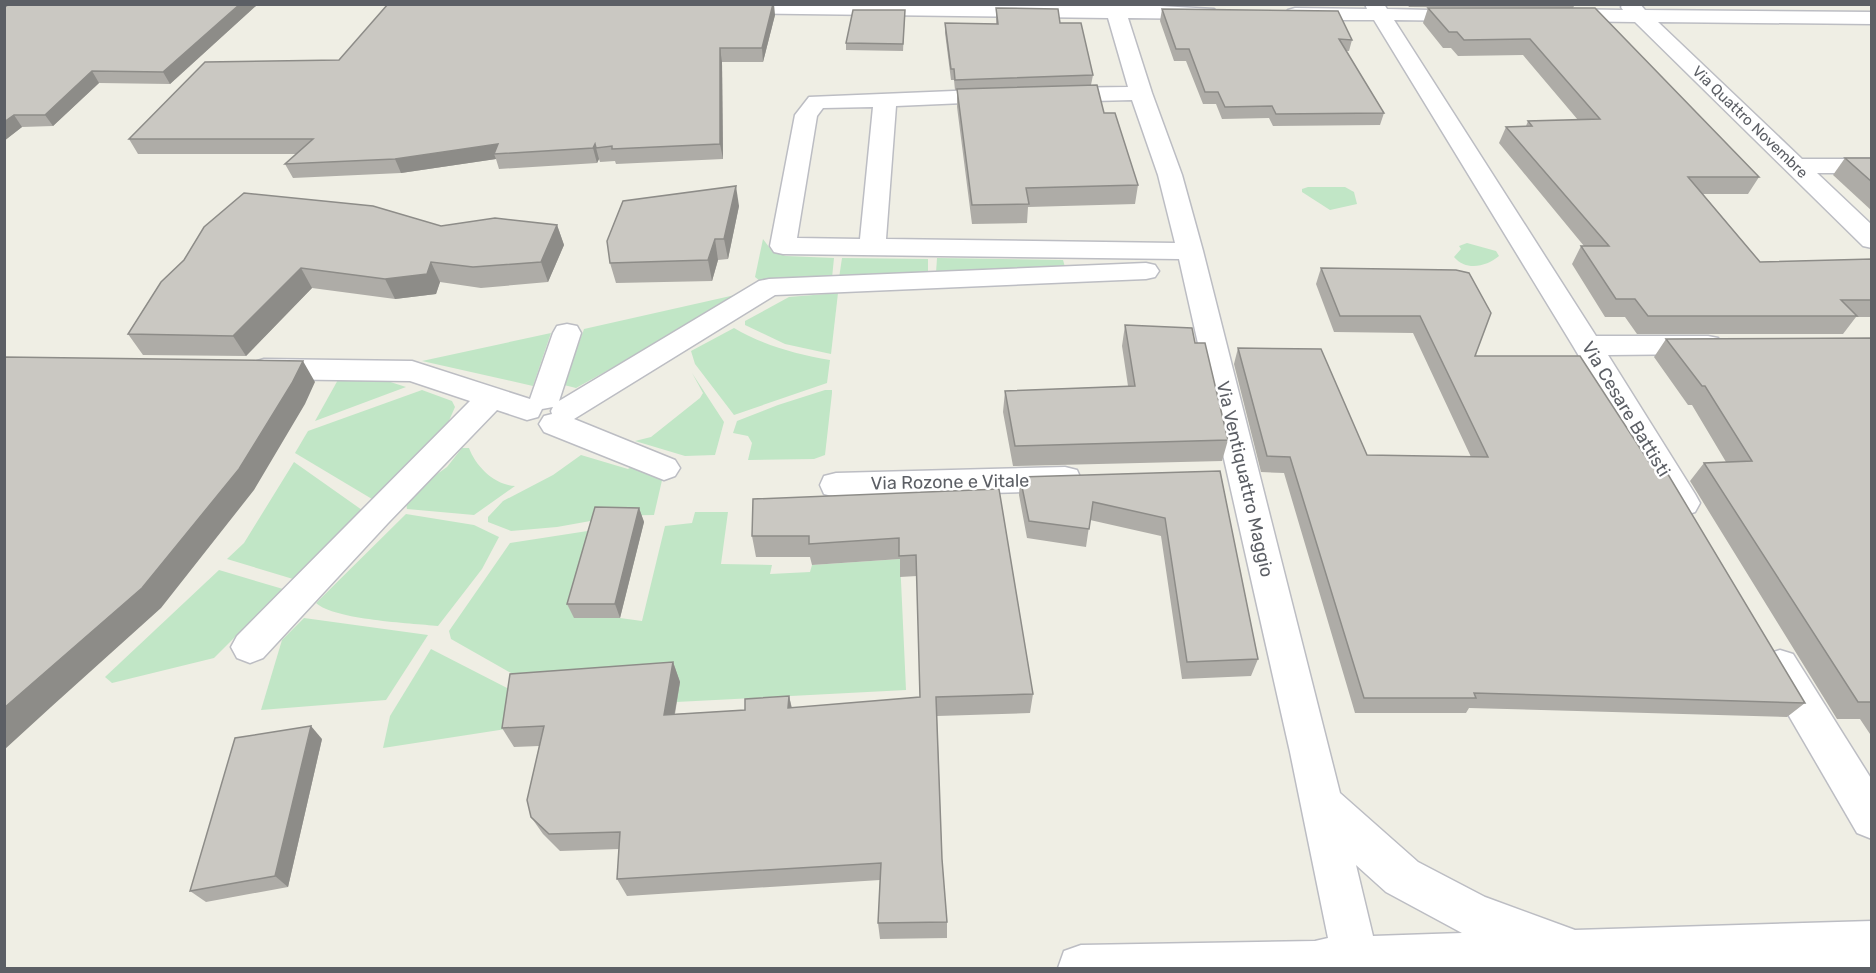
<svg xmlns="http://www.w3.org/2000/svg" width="1876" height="973" font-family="Rubik,sans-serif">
<rect width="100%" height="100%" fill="#efeee4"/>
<g fill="#c1e6c6">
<path d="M1308 187H1345L1354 192 1357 204 1330 210 1302 192V189Z"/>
<path d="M763 239 772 251 786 256 834 258 832 278 760 281 755 277Z"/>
<path d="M1467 243 1496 251 1499 256C1487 266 1467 272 1454 257L1461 249 1459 246Z"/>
<path d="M842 258 928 259V274L839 278Z"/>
<path d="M937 258 1063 260 1065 267 936 273Z"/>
<path d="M838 293 831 354 785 344 745 325V321L789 297Z"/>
<path d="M735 295 729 303 576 388 564 385 584 329Z"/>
<path d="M734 328C765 346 796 354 830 360L827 383 734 415 695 364 691 351Z"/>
<path d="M551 333 533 386 422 361Z"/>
<path d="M692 373 724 422 715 455 685 456 635 441 651 437 700 398 703 393Z"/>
<path d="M339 378 381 379 406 387 315 421Z"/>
<path d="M422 390 452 401 455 407 448 423 372 499 295 453 308 431Z"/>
<path d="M825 390H832V393L825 455 814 459 748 460 752 443 748 436 733 433 737 421 778 405Z"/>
<path d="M462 448H469C476 467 495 485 515 486L474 515 407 509 406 503 423 484 447 467Z"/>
<path d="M581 455 628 469 634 465 663 476 654 515 598 516 596 520 557 527 511 531 488 522V517L503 501 553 475Z"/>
<path d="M294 462 362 510 293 579 227 559 244 543Z"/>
<path d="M695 512H728L721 564 772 565 770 574 810 572 812 565 900 559 906 690 676 702 679 682 525 681 451 639 449 631 510 543 594 530 620 618 642 621 665 526 692 523Z"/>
<path d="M406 514 474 525 499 537 482 569 438 626C410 623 335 620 316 603Z"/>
<path d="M219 570 283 589 214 658 112 683 105 677Z"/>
<path d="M304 618 428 635 386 700 261 710 282 640Z"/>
<path d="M431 649 513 691 506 729 383 748 390 716Z"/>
</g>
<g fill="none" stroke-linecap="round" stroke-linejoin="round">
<defs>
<g id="minor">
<path d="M723 4H1124L1214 9 1217 13 1214 17 1207 19 1128 18 1152 93 1182 175 1203 251 1340 793 1418 862 1485 897 1575 930 1872 921V967L1058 968 1064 951 1081 945 1315 941 1328 938 1290 752 1179 259 783 254 774 252 770 246 795 115 809 97 1002 89 1010 91 1013 96 1010 101 896 106 886 239 1175 243 1158 175 1132 100 1054 102 1046 100 1043 95 1046 90 1054 88 1128 87 1108 18 731 13 724 11 721 7ZM873 107 860 239 797 238 817 116 823 108ZM1356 865 1386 892 1462 933 1373 936Z"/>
<path d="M1365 4H1384L1387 9 1478 11 1481 15 1478 19 1471 21 1394 20 1596 336H1708L1718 338 1722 345 1718 352 1708 354 1608 355 1695 494 1700 503 1695 512 1683 516 1671 512 1573 346 1374 20H1295L1288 18 1285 14 1288 10 1295 8 1367 9Z"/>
<path d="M1623 4H1640L1645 10 1872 12V24L1658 22 1802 159H1872V173H1817L1872 225V248L1863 246 1635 22 1556 21 1549 19 1546 15 1549 11 1556 9 1623 10 1621 7Z"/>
<path d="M1146 263 1155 265 1159 271 1155 277 1146 279 775 295 574 419 675 460 680 468 675 476 664 480 544 432 539 424 544 416 552 414 551 411 553 407 542 409 538 417 527 420 497 410 388 523 263 658 250 663 237 658 231 647 237 636 470 401 410 381 264 379 254 376 249 369 254 362 264 359 412 361 530 399 553 333 557 326 567 324 577 326 581 333 559 401 759 281 769 279Z"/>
<path d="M1065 467 1077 470 1081 479 1077 488 1065 491 836 497 824 494 820 485 824 476 836 473Z"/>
<path d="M1780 650 1793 654 1872 780V839L1857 833 1767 678 1761 666 1767 654Z"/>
</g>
</defs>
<use href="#minor" stroke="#bcbdc3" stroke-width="3"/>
<use href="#minor" fill="#fff" fill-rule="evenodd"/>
</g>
<g fill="#aeaca7">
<path d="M258 4 170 84 99 83 53 126 22 127 4 141V8Z"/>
<path d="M1258 4H1327L1326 6Z"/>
<path d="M1407 4H1575L1573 8 1409 7Z"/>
<path d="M996 8 1060 23 1093 75 1091 85 1104 113 1138 185 1135 204 1028 207 1027 223 972 224 957 107V90H955L954 80H951L945 33V23L996 24Z"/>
<path d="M1428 8H1595L1759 177 1748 194H1703L1760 262 1872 259V317H1856L1843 334H1637L1625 317H1605L1572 264 1581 246H1584L1499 143 1506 127 1526 126 1528 121 1578 120 1523 55 1458 56 1451 48H1443L1423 23Z"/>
<path d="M1162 9 1352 40 1349 51H1346L1384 113 1380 125 1273 126 1269 118 1222 119 1216 104H1203L1186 61H1174L1160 21Z"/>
<path d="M905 10 903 51 846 50V43Z"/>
<path d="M775 15 763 62H722L723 159 616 164 615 161 600 162 599 159 597 163 499 169 496 159 401 173 293 178 285 164 297 154H138L129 139 339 60Z"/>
<path d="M1845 158H1872V211L1833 175Z"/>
<path d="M739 206 728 259 718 260 712 281 616 283 610 263Z"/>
<path d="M557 225 564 245 548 282 481 288 440 282 436 294 395 299 312 288 246 356 143 355 128 334 161 282 441 226Z"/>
<path d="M1321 268 1456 270 1475 356 1805 703 1787 717 1469 708 1466 713H1355L1284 473 1261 472 1234 364 1238 348 1367 455 1471 457 1413 333 1334 332 1316 284Z"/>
<path d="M1125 325 1195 343 1228 440 1222 461 1013 466 1003 412 1005 391 1128 386 1122 346Z"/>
<path d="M1872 338V737L1860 719H1837L1690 481 1704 463 1726 462 1692 405H1688L1654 357 1666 339Z"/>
<path d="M1220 471 1258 659 1251 676 1182 679 1161 536 1090 520 1086 547 1027 538 1019 495 1020 477Z"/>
<path d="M999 489 1033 694 1030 713 937 716 942 859 947 922V938L880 939 878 923 880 880 627 896 617 879 619 849 560 851 543 834 531 817 539 746 514 747 502 728 673 662 680 682 675 714 745 710 789 696 792 708 920 697 917 576 900 577V559L812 565 810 557H756L752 536Z"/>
<path d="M639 508 644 522 620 618H574L567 604Z"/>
<path d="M322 739 288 887 206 902 190 891Z"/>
</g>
<g fill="#8d8c88">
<path d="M240 4H258L170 84 163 72Z"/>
<path d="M773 4H774L775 15 763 62 762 48Z"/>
<path d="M720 48 722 62 723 159 720 144Z"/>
<path d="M92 71 99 83 53 126 45 115Z"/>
<path d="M14 115 22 127 4 141V122Z"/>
<path d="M498 144 494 154 496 159 401 173 395 159Z"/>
<path d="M595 144 599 159 597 163 593 148Z"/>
<path d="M736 186 739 206 728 259 724 239Z"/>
<path d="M557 225 564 245 548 282 541 262Z"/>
<path d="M715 239 718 260 712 281 708 260Z"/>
<path d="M431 262 440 282 436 294 395 299 385 279Z"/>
<path d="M301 268 312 288 246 356 233 336Z"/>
<path d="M303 361 315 382 305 404 254 490 161 608 51 707 4 750V708Z"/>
<path d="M639 508 644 522 620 618 615 604Z"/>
<path d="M673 662 680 682 671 734 664 715Z"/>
<path d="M789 696 793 715 788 708Z"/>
<path d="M311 726 322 739 288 887 275 876Z"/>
</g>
<g fill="#cac8c2" stroke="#8d8c88" stroke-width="1.5">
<path d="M9 4H240L163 72 92 71 45 115H14L4 122V8Z"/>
<path d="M388 4H773L762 48H720V144L612 149V146L596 148 595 144 593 148 494 154 498 144 395 159 285 164 313 139H129L205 62 339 60Z"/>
<path d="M996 8 1058 9 1060 23H1081L1093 75 955 80 954 69H951L945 23 998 24Z"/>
<path d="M1428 8H1595L1759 177H1688L1760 262 1872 259V300H1841L1857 316H1648L1635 299H1616L1581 246H1609L1506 127 1532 126 1528 121 1600 119 1530 39 1464 40 1457 32H1449Z"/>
<path d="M1162 9 1338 11 1352 40 1339 39 1384 113 1276 114 1272 106 1225 107 1218 92H1205L1189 49H1176Z"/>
<path d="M853 10H905L903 44 846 43Z"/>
<path d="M1097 85 1104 113H1115L1138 185 1026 188 1029 204 972 205 957 89Z"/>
<path d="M1845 158H1872V182Z"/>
<path d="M736 186 724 239H715L708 260 610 263 607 241 623 201Z"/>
<path d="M244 193 373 206 441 226 495 218 557 225 541 262 473 267 431 262 427 274 385 279 301 268 233 336 128 334 161 282 184 260 204 227Z"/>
<path d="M1321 268 1456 270 1469 273 1491 313 1475 356H1580L1651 465 1663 466 1805 703 1474 693 1476 698H1364L1290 457 1267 456 1238 348 1321 349 1367 455 1488 457 1420 316H1340Z"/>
<path d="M1125 325 1192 328 1195 343H1205L1228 440 1015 446 1005 391 1135 386Z"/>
<path d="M1872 338V702H1858L1704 463 1752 461 1705 386H1702L1666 339Z"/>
<path d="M4 357 303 361 292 383 239 469 142 588 4 708Z"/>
<path d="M1220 471 1258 659 1187 662 1165 518 1093 502 1089 529 1029 521 1020 477Z"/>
<path d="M999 489 1033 694 936 697 942 859 947 922 878 923 881 863 617 879 620 832 549 834 531 817 527 800 544 726 502 728 510 674 673 662 664 715 745 710V699L789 696 788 708 920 697 916 555 899 556V538L809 544V536H752L753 499Z"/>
<path d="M595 507 639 508 615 604H567Z"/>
<path d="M311 726 275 876 190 891 235 738Z"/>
</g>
<g text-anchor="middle" stroke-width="5" stroke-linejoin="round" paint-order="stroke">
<g font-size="15" fill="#5c5f65" stroke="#fff">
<text transform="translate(1750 122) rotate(44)" y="5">Via Quattro Novembre</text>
</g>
<g font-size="18" fill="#5c5f65" stroke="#fff">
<text transform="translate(1626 409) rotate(59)" y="6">Via Cesare Battisti</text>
<text transform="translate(1245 479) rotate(77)" y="6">Via Ventiquattro Maggio</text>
<text transform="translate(950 482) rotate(-1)" y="6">Via Rozone e Vitale</text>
</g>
</g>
<rect width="1876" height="973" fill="none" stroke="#5c5f65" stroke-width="12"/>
</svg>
